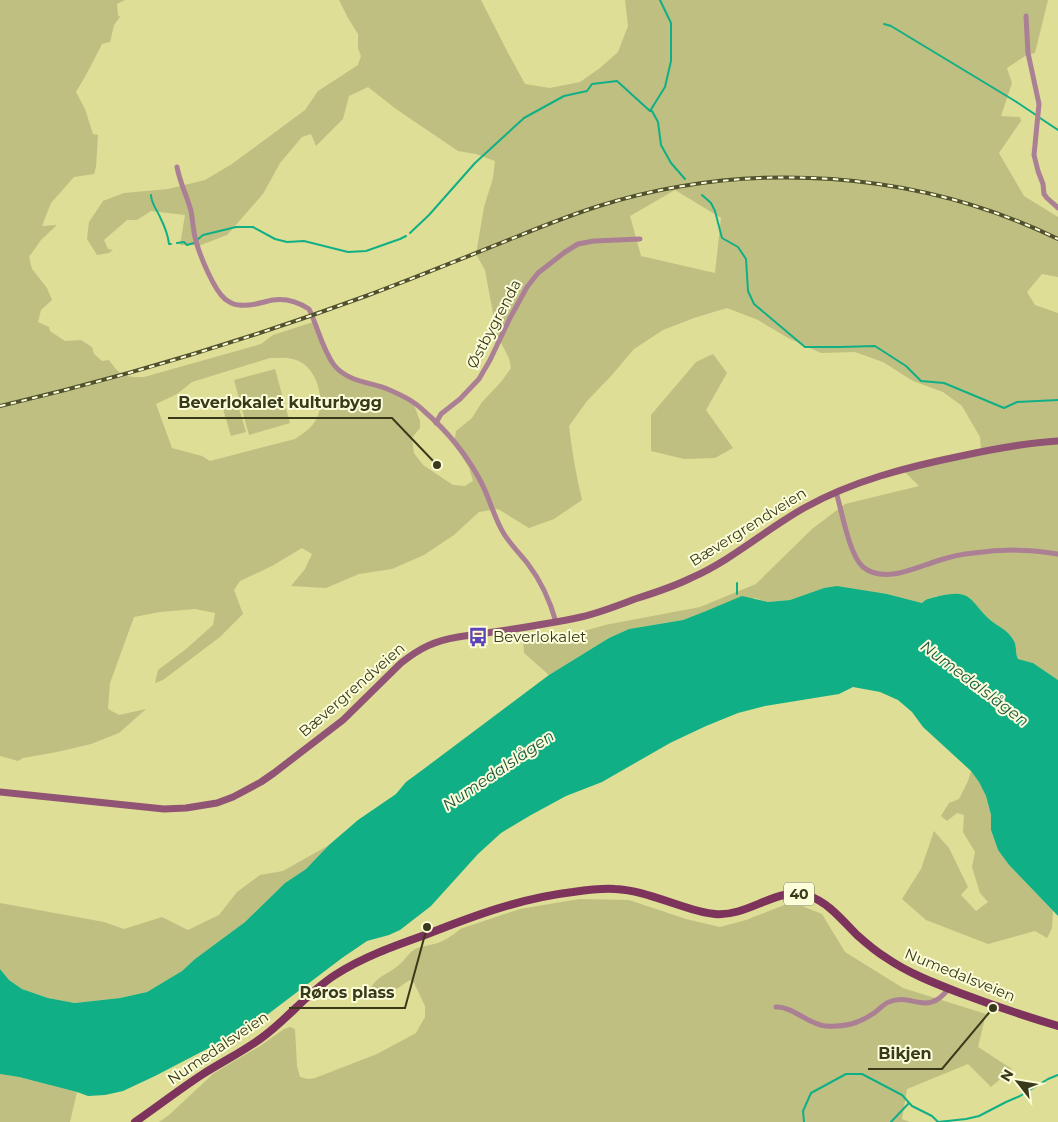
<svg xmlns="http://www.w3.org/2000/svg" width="1058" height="1122" font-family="Montserrat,sans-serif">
<rect width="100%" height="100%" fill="#dede96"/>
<g fill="#bfbf82" fill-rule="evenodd">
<path d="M0 0H125L117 4 118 15 120 17 114 25 110 42 102 44 86 75 76 92 85 109 93 134 98 135 96 167 94 174 74 177 51 203 42 226 57 225 41 240 29 257 32 269 47 288 52 300 41 310 38 322 49 327 50 331 65 341 81 340 92 347 94 354 102 361 109 360C121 377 124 377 144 377L261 344 273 335 313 322 331 363 349 377 381 384 414 405 420 421V428L412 438 414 453 423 465 453 485 465 486 473 481 469 468 454 444 456 431 472 418 482 402 501 382 511 368 509 358 497 335 485 270 476 254 484 207 493 178 495 161 476 154 458 151 396 109 368 87 349 96 343 119 316 146 311 134 302 137 280 163 263 194 227 235 201 245H180L185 215 151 211 137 220H127L104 240 108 249 113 250 109 253 97 255 87 239 89 222 103 201 124 193 168 189 205 180 232 164 305 110 318 91 358 65 361 56 358 48V34L348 18 339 0H481L507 51 525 84 550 88 580 82 600 68 618 52 628 26 625 0H1048L1035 53 1025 56 1007 68 1012 83 1001 116 1020 117 1021 121 999 153 1024 196 1058 217V277L1042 274 1027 292 1035 305 1058 313V680L1033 663 1018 659C1015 653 1017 646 1014 641 1008 629 996 626 988 618 969 599 971 589 939 596 933 597 927 598 922 603L887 594 824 588 790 600 768 602 755 598 706 611 683 620 629 629 609 638 549 675 524 653 523 642 581 632 605 625 700 607 756 584 812 529 845 504 919 486 904 471 981 449 980 437 962 406 943 392 913 381 883 362 855 352 821 353 788 338 758 320 727 308 694 318 663 330 634 349 612 375 587 401 569 426C572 451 576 475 582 500L554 519 529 528 498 509 479 512 454 535 424 555 392 569 359 574 326 588 291 586 305 569 312 554 302 548 272 566 240 581 234 590 243 614 220 637 163 680 155 683 158 670 186 649 213 625 215 613 195 609 160 612 134 617 110 683 108 709 119 715 146 709 119 733 91 744 57 752 23 758 18 761 0 756ZM675 190 721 218 715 273 641 256 630 216ZM270 358C277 358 286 357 293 359 316 364 326 398 317 418 312 428 304 433 295 439L210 461 202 456 172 448 156 404 177 394 192 382Z"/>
<path d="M713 354 727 373 706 410 733 448 715 458 684 459 651 451V415L696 362Z"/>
<path d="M275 369 290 423 249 435 234 380Z"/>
<path d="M238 405 246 432 231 436 223 409Z"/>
<path d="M971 771 979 782 986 796 991 815V830L998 850 1009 865 1053 911 1052 928 1047 938 1035 931 988 944 926 920 902 899 921 869 934 831 949 848 968 887 961 895 976 911 988 902 980 893 972 867 975 852 963 832 964 815 957 813 947 821 941 816 949 803 959 799 968 781Z"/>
<path d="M329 845 306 869 285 883 245 922 195 959 182 971 147 992 120 998 76 1003 48 998 22 989 9 980 0 969V903L104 922 124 929 162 917 188 930 219 915 237 892 260 875 283 871Z"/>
<path d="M579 899 629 900 686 919 720 927 746 920 792 902 822 914 845 952 903 988 986 1014 978 1047 1012 1069 991 1087 968 1064 907 1089 902 1119 910 1122H159L169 1115 214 1073 260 1046 284 1029 290 1027 295 1029 297 1066 300 1077 308 1079 315 1078 377 1054 416 1033 425 1017V1006L414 983 410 980C398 987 384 1001 369 1000L368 997C373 974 388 977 402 962 406 958 410 952 415 949 419 947 426 946 430 945 441 943 453 936 460 929L520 909Z"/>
<path d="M0 1074 19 1077 77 1092 70 1122H0Z"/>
</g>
<path fill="#11af86" d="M837 586 887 594 922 603C927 598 932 598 939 596 971 589 969 599 988 618 996 626 1008 629 1014 641 1017 646 1015 653 1018 659L1033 663 1058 680V916L1009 865 998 850 991 830V815L986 796 979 782 971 771 923 727 912 712 898 700 880 692 853 687 839 694 765 706 738 713 706 726 670 743 602 782 566 796 531 815 501 833 478 854 431 906 400 930 389 935 367 941 342 958 255 1024 155 1076 123 1091 105 1095 88 1096 77 1092 19 1077 0 1074V969L9 980 22 989 48 998 75 1003 120 998 147 992 182 971 195 959 245 922 285 883 306 869 329 845 358 820 396 794 406 782 425 768 549 675 609 638 629 629 683 620 706 611 742 596 768 602 790 600 824 588Z"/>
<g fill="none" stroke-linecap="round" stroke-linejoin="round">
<g stroke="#11af86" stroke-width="2">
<path d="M884 24 891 26 1015 101 1036 115"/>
<path d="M650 111 665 87 671 61V23L660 0"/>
<path d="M1040 118 1058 130"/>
<path d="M151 195C151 203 157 210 160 217 164 225 168 235 169 244H171"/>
<path d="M702 195 711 203 715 211 722 238 738 247 746 259 748 291 754 304 805 347H840L875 346 906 366 921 381 944 383 1004 408 1017 402 1058 400"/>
<path d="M410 233 429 215 475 163 524 118 564 96 587 91 592 84 617 81 650 111H652L658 122 661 145 671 163 685 179"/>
<path d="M197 240 203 235 236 227H253L275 239 287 242 304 241 348 252 366 251 400 239 406 236"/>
<path d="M177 243 184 242 187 245 194 243"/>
<path d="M737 594V583"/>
<path d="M804 1122 803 1111 811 1093 846 1074H862L902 1095 912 1106 932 1116 938 1122 966 1119 979 1116 1006 1102 1020 1096 1048 1079 1058 1075"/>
<path d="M891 1122 909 1103"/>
</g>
<g stroke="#ab8095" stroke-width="5">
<path d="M1026 16 1028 53 1039 104 1034 155 1038 171 1043 184 1044 194 1047 198 1058 208"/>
<path d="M177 167C180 183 187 196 191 211 193 221 193 231 196 241 200 256 214 290 225 299 229 302 234 305 239 305 251 307 262 302 273 300 286 298 298 302 309 309 318 327 322 349 334 365 347 381 367 382 385 388 399 394 413 400 424 411 447 431 467 455 481 482 490 499 494 518 504 534 511 545 520 554 528 564 541 581 550 601 556 622"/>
<path d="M436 423 441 414 460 399 479 379 490 360 510 318 527 287 538 273 565 252 578 244 594 241 640 239"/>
<path d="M836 492C842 511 849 555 863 567 884 584 915 568 937 561 949 557 961 554 974 553 1002 549 1030 549 1058 554"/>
<path d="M776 1007C792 1006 809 1025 826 1026 845 1027 858 1024 874 1013 879 1010 883 1004 889 1002 912 992 927 1018 949 988"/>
</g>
<path stroke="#915474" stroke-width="7" d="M0 792 164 809 186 808 217 803 233 797 261 782 274 773 343 720 401 663C420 648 434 641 458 637 499 631 540 626 581 617 599 613 617 606 635 599 654 593 673 587 691 578 732 560 765 530 804 508 852 481 907 467 961 456 993 449 1025 443 1058 441"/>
<path stroke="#7d335c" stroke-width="8" d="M135 1122C158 1106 180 1089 203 1074 222 1062 242 1052 260 1039 287 1020 307 993 335 975 363 957 394 946 425 935 473 916 521 898 573 892 587 890 601 888 615 889 639 890 662 900 685 907 694 910 704 913 715 914 749 917 778 885 809 896 828 902 843 921 857 935 866 943 875 951 885 957 908 973 934 983 960 993 992 1005 1025 1016 1058 1026"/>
<defs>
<path id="rail" d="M0 406C125 377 246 340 366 296 417 277 466 257 516 237 543 226 571 215 599 206 749 159 916 170 1058 239"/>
</defs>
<use href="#rail" stroke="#51512d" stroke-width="4"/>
<use href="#rail" stroke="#fcfdd9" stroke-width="2" stroke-dasharray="5.5" stroke-linecap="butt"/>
</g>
<defs>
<symbol id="bus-bare" viewBox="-9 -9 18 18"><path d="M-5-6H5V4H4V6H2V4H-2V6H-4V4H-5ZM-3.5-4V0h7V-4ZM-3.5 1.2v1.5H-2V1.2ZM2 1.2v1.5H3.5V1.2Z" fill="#5e43bb" stroke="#fcfdd9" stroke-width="2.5" paint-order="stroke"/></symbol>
</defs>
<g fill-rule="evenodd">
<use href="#bus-bare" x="464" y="623" width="28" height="28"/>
</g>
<g text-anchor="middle" stroke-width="4" stroke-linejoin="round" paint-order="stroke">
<rect fill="#fcfdd9" stroke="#747454" stroke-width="1" x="784" y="882.5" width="30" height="23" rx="4"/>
<g font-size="14" font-weight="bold" fill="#39391b">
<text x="799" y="899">40</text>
</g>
<g font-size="15" fill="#39391b" stroke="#fcfdd9">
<text transform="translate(494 324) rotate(-62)" y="5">Østbygrenda</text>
<text transform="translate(748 527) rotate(-32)" y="5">Bævergrendveien</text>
<text transform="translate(352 690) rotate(-41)" y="5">Bævergrendveien</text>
<text transform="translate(960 975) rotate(22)" y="5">Numedalsveien</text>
<text transform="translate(218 1048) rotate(-34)" y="5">Numedalsveien</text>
</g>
<g font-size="15" fill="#39391b" stroke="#fcfdd9" text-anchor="start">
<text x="493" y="642">Beverlokalet</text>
</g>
<g font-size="16" font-style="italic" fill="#1e5442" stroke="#fcfdd9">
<text transform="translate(975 683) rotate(37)" y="6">Numedalslågen</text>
<text transform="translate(498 770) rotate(-34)" y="6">Numedalslågen</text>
</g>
</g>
<path fill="none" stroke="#39391b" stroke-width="2" d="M437 465L392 418H168M427 927L405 1008H289M993 1008L942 1069H868"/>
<g fill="#39391b" stroke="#fcfdd9" stroke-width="2">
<circle cx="437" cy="465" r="5"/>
<circle cx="427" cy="927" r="5"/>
<circle cx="993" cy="1008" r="5"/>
</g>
<g font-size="16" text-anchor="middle" font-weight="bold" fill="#39391b" stroke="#fcfdd9" stroke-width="4" stroke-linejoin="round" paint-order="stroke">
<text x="280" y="408">Beverlokalet kulturbygg</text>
<text x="347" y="998">Røros plass</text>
<text x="905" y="1059">Bikjen</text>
</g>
<g transform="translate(1018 1082) rotate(301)" stroke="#fcfdd9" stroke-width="4" paint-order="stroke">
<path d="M0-4L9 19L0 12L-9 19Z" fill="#39391b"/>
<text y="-8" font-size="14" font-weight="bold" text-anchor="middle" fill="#39391b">N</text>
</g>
</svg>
